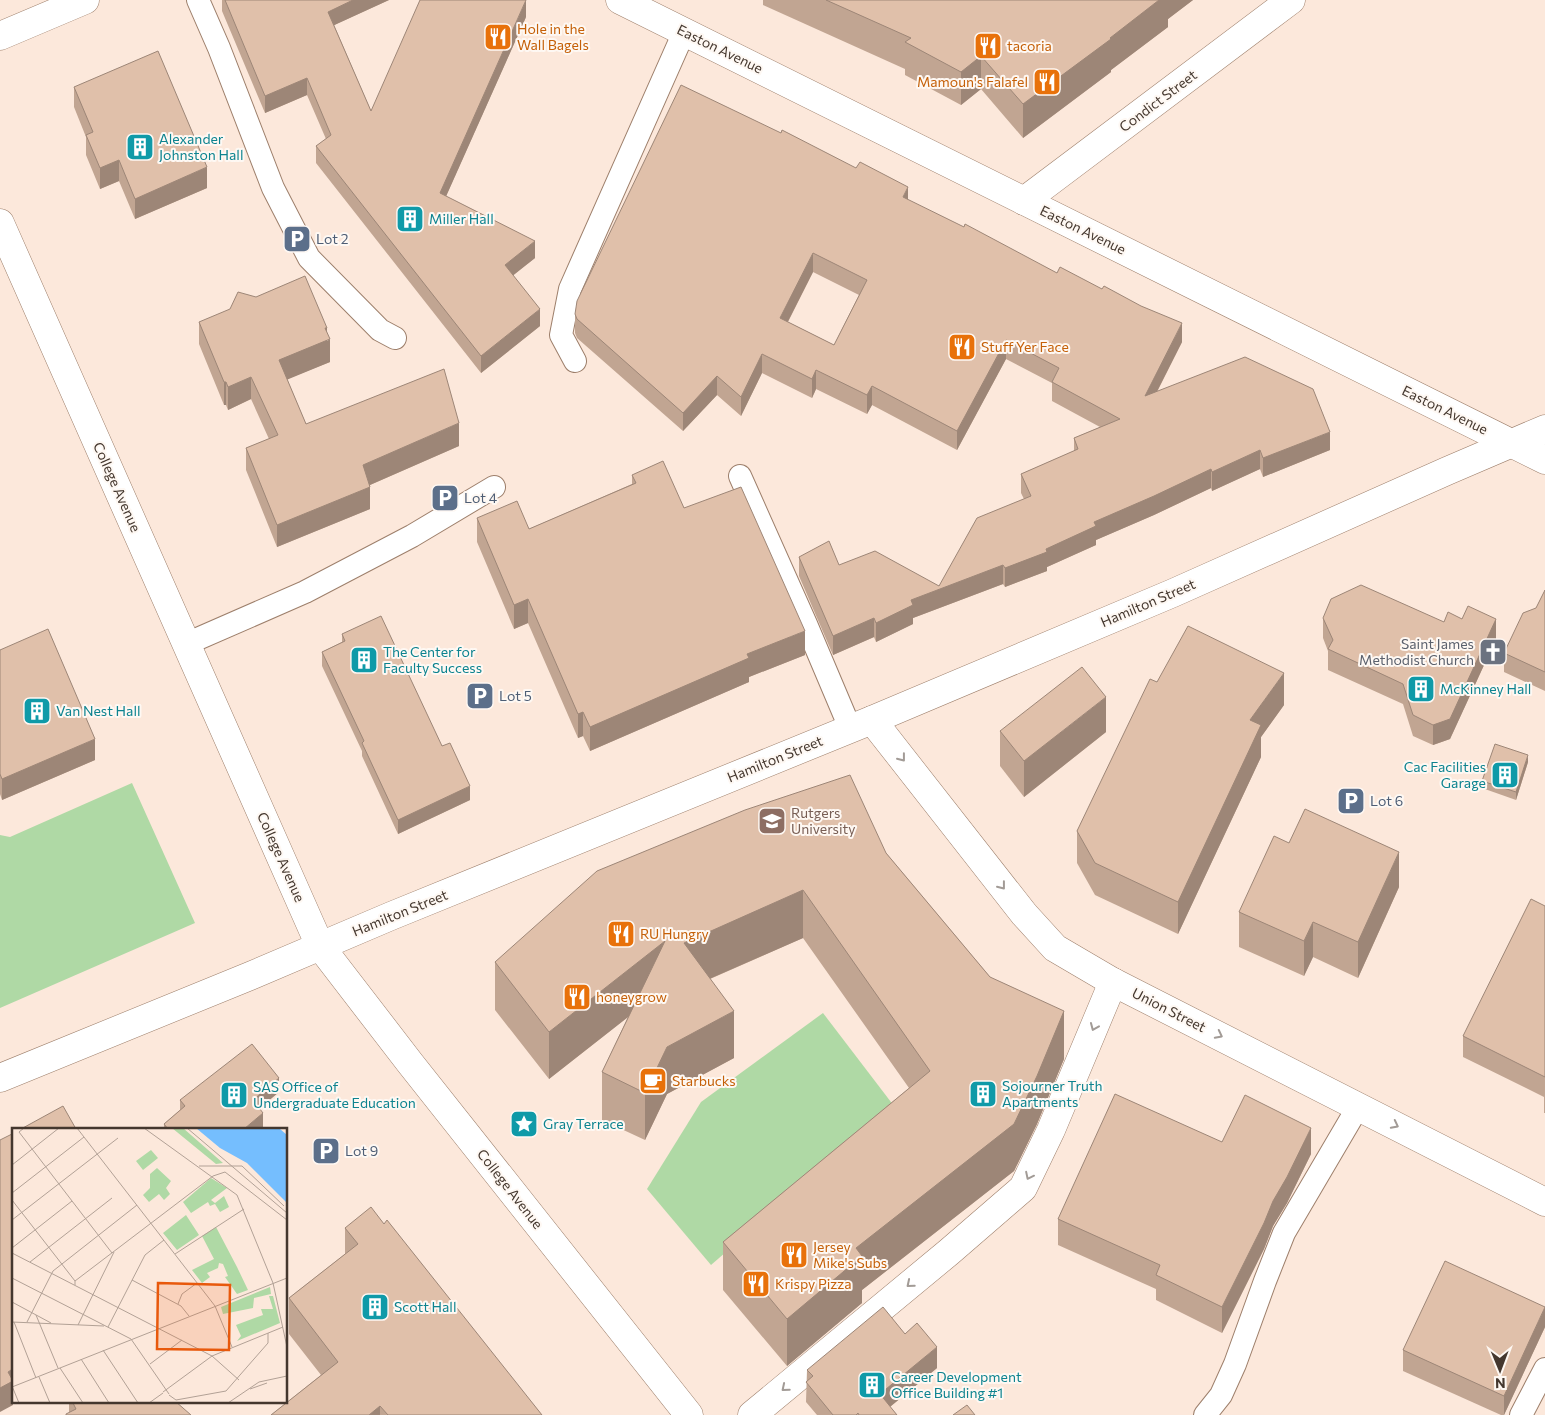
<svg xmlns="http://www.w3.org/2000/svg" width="1545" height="1415" font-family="Commissioner,sans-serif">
<rect width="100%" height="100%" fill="#fce8db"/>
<g fill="#afd9a5">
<path d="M132 783 195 923 0 1008V835L10 837Z"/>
<path d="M823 1013 894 1106 711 1265 647 1189 701 1102Z"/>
</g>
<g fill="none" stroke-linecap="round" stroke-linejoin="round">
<defs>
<g id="service">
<path d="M198 0 219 48 273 188 309 258 380 330 395 338"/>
<path d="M575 361 561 335 570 289 684 32"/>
<path d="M740 476 806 624 850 728"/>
<path d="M186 644 305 592 412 536 494 487"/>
<path d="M1205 1415 1221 1395 1235 1364 1265 1281 1284 1233 1358 1107"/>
<path d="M1521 1415 1545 1369"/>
</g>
<g id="minor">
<path d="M0 36 85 0"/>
<path d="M1024 201 1291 0"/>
<path d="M0 223 320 946 410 1063 689 1415"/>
<path d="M872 720 1024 914 1055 948 1113 982 1545 1202"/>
<path d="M752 1415 949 1252 1023 1188 1051 1130 1113 982"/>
</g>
<g id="tertiary">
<path d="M620 0 1545 460"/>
<path d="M0 1078 250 976 391 916 872 720 1173 593 1447 471 1545 429"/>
</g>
</defs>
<use href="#service" stroke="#9d7f6b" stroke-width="24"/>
<use href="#minor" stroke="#9d7f6b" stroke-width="29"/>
<use href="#tertiary" stroke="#9d7f6b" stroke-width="29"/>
<use href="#service" stroke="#fff" stroke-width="22"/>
<use href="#minor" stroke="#fff" stroke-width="28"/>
<use href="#tertiary" stroke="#fff" stroke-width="28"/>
</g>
<g fill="#c1a592" fill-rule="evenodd">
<path d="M222 0H389L334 25 371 111 526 17 446 196 535 258 513 275 540 326 481 373 316 163V146L326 139 307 95 265 113 222 11Z"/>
<path d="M763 0H1193L1168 19V27L1111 70V72L1023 138 981 89 961 105 905 75V69L763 5Z"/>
<path d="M74 87 207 188 135 219 119 181 100 189 86 155V137L74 107Z"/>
<path d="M908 200 1182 342 1157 392 1330 450 1263 477 1260 469 1212 491 1211 488 1154 515 1096 540V545L1047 567V571L1005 587 1003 584 913 618V624L876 642 874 637 833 655 799 576V557L939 586 1024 499 1021 493V474L1074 451V438L1100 427 1052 401V383L1006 359 957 450 872 405 867 414 816 389 812 398 762 373 741 416 717 395 683 431 577 338 575 333V314ZM813 272 859 295 834 345 788 322Z"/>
<path d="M199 322 330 362 287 379 306 424 459 446 370 485V509L277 547 246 470V448L269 439 251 399 228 410 226 405H224L199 344Z"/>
<path d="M632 475 684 508 805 655 749 677V682L590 751 583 736 578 738 528 623 514 629 477 542V518L529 529 632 484Z"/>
<path d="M1545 590V691L1504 672V653L1536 608Z"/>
<path d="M1323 618 1444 622 1496 639 1450 739 1433 745 1413 736 1403 704 1328 670V651L1323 638Z"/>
<path d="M342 634 442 746 470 800 398 834 362 756V751L322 666V652L342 642Z"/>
<path d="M0 650 95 760 2 800 0 794Z"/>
<path d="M1157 682 1284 705 1261 737V757L1178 934 1095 895 1077 863V831Z"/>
<path d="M1000 731 1106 732 1024 797 1000 766Z"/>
<path d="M1528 762 1516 800 1482 788V781Z"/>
<path d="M1289 843 1399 887 1358 978 1313 957 1304 976 1239 947V912Z"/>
<path d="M886 853 990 977 1064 1059 1037 1124 1014 1171 862 1290V1303L787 1366 723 1290V1242L909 1088 803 938 710 979 734 1058 667 1094 645 1140 602 1120V1072L628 1017 549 1079 495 1010V962Z"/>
<path d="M1545 906V1113H1544V1097L1463 1057V1036Z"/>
<path d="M279 1092 259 1108 263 1127 261 1129H164V1124L180 1110V1100Z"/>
<path d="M1222 1142 1311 1154 1287 1203 1273 1226 1264 1249 1222 1333 1156 1300V1289L1058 1245V1219Z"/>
<path d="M384 1224 542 1415H271L321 1375 289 1334V1298L345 1254V1228Z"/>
<path d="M1545 1327 1504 1415H1501L1403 1371V1350Z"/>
<path d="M905 1334 937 1368 890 1407 897 1415H817L806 1402 807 1370Z"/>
<path d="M69 1401H175L69 1413Z"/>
</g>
<g fill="#9d8677">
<path d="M353 0H389L328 28V12Z"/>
<path d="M526 0V17L440 210V193Z"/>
<path d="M1159 0H1193L1168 19V27L1111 70V72L1023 138V104Z"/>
<path d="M981 56V89L961 105V72Z"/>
<path d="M307 78V95L265 113V96Z"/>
<path d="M119 160V181L100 189V168Z"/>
<path d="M207 167V188L135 219V199Z"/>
<path d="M908 187V206L903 197Z"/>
<path d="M535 241V258L505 282V265Z"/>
<path d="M813 253V272L780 337V318Z"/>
<path d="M540 309V326L481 373V356Z"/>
<path d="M1182 323V342L1145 415V396Z"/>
<path d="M325 328H327V341L330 339V362L279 383V360Z"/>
<path d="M1006 340V359L957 450V431Z"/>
<path d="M762 354V373L741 416V397Z"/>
<path d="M816 370V389L812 398V379Z"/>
<path d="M717 376V395L683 431V413Z"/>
<path d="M251 377V399L228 410V387Z"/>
<rect x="224" y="382" width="2" height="23"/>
<path d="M872 386V405L867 414V395Z"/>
<path d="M459 423V446L363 488V465Z"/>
<path d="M1330 432V450L1263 477V458Z"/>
<path d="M1260 450V469L1212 491V472Z"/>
<path d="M1211 469V488L1154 515 1096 540V545L1047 567V571L1005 587V568L1046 549 1094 522Z"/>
<path d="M370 487V509L277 547V525Z"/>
<path d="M1003 565V584L913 618V624L876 642V623L911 600Z"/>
<path d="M528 599V623L514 629V605Z"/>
<path d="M874 618V637L833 655V636Z"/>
<path d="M1496 619V639L1450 739 1433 745V725Z"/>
<path d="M805 631V655L749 677V682L590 751V727L747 654Z"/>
<path d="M1284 673V705L1261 737V757L1178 934V902L1250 720Z"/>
<path d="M1106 697V732L1024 797V761Z"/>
<path d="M583 712V736L578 738V714Z"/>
<path d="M95 739V760L2 800V779Z"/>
<path d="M1528 755V762L1516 800V792Z"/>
<path d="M470 786V800L398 834V820Z"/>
<path d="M1399 852V887L1358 978V942Z"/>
<path d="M803 890V938L684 990V943Z"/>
<path d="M1313 922V957L1304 976V941Z"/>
<path d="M665 941V988L549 1079V1032Z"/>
<path d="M734 1011V1058L667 1094 645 1140V1093L667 1047Z"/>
<path d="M1064 1011V1059L1037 1124 1014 1171 862 1290V1303L787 1366V1319L856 1248Z"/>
<path d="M279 1078V1092L253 1114V1100Z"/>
<path d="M263 1113V1127L261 1129H244Z"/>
<path d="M1311 1128V1154L1287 1203 1273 1226 1264 1249 1222 1333V1307L1273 1201Z"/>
<path d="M1545 1307V1327L1504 1415V1396Z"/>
<path d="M937 1347V1368L880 1415V1394Z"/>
<path d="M14 1368 13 1405 0 1412V1388L8 1372Z"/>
<path d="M380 1406V1415H369Z"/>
</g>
<g fill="#e0c0aa" stroke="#9d8677" fill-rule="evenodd">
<path d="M225 0H353L328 12 371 111 420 0H526L440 193 535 241 505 265 540 309 481 356 316 146 331 135 307 78 265 96Z"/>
<path d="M826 0H1159L1110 38 1111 39 1023 104 981 56 961 72 905 42 911 38Z"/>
<path d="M158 51 207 167 135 199 119 160 100 168 86 135 93 132 74 87Z"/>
<path d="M681 85 781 133 782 130 856 168 860 162 908 187 903 197 964 227 965 224 1057 273 1060 267 1102 289 1104 286 1141 306 1182 323 1145 396 1245 357 1313 389 1330 432 1263 458 1260 450 1212 472 1211 469 1154 496 1094 522 1096 526 1046 549 1047 552 1005 568 1003 565 911 600 913 605 876 623 874 618 833 636 799 557 829 541 839 565 875 551 939 586 977 518 1031 496 1021 474 1078 449 1074 438 1120 419 1052 382 1059 368 1006 340 957 431 872 386 867 395 816 370 812 379 762 354 741 397 717 376 683 413 577 319 575 314 577 301ZM813 253 867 280 834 345 780 318Z"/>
<path d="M305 276 327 328H325L330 339 279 360 306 424 444 369 459 423 363 465 370 487 277 525 246 448 278 435 251 377 228 387 226 382H224L199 322 230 309 238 292 256 297Z"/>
<path d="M663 461 684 508 741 487 805 631 747 654 749 658 590 727 583 712 578 714 528 599 514 605 477 518 517 501 529 529 636 483 632 475Z"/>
<path d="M1361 585 1444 622 1448 612 1462 619 1468 606 1496 619 1450 719 1433 725 1413 715 1403 684 1328 649 1333 640 1323 618 1331 599Z"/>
<path d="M1545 590V672L1504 653 1523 613 1536 608Z"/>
<path d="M381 616 442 746 450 743 470 786 398 820 362 743 364 741 322 652 345 641 342 634Z"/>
<path d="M1188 626 1284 673 1250 720 1261 725 1178 902 1095 863 1077 831 1150 679 1157 682Z"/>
<path d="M48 629 95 739 2 779 0 774V650Z"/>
<path d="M1082 667 1106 697 1024 761 1000 731Z"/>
<path d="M1495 744 1528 755 1516 792 1482 781Z"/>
<path d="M850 775 886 853 990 977 1064 1011 1037 1076 1014 1124 856 1248 862 1256 787 1319 723 1242 930 1071 803 890 684 943 734 1011 667 1047 645 1093 602 1072 665 941 549 1032 495 962 597 871 745 810Z"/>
<path d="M1305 809 1399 852 1358 942 1313 922 1304 941 1239 912 1274 836 1289 843Z"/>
<path d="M1531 899 1545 906V1077L1463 1036Z"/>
<path d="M252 1044 279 1078 253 1100 263 1113 244 1129H168L164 1124 185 1106 180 1100Z"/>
<path d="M1115 1094 1222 1142 1245 1095 1311 1128 1287 1177 1273 1201 1264 1223 1222 1307 1156 1275 1160 1265 1058 1219Z"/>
<path d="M63 1106 76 1129H21Z"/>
<path d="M14 1133V1368L8 1372 13 1381 0 1388V1140Z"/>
<path d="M371 1207 384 1224 387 1220 542 1415H388L380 1406 369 1415H271L338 1362 289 1298 358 1244 345 1228Z"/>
<path d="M1445 1261 1545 1307 1504 1396 1403 1350Z"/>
<path d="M883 1307 905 1334 917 1323 937 1347 880 1394 897 1415H859L858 1413 856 1415H833L806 1382 813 1376 807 1370Z"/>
<path d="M72 1401H175L191 1415H66V1414L76 1409Z"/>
<path d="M967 1405 975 1415H953Z"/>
</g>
<defs><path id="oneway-chevron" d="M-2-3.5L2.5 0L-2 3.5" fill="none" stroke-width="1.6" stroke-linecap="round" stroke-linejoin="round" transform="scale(1.25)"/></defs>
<g stroke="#a29b96">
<use href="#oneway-chevron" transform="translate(902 758) rotate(52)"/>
<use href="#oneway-chevron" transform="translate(1002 886) rotate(52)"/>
<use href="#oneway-chevron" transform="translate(1094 1027) rotate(113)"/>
<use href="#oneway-chevron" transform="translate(1219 1035) rotate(27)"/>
<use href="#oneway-chevron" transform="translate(1395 1125) rotate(27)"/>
<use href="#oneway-chevron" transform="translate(1029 1176) rotate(116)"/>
<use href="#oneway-chevron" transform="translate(910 1284) rotate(140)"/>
<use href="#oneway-chevron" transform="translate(785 1388) rotate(140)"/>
</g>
<defs>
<symbol id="restaurant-square" viewBox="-11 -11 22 22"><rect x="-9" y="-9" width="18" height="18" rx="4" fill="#e8710a" stroke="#fef8f3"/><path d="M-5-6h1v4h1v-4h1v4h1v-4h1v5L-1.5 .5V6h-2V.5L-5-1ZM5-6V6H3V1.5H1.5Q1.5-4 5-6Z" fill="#fff"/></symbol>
<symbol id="building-square" viewBox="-11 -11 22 22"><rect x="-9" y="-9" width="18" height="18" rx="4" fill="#0f9aa8" stroke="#fef8f3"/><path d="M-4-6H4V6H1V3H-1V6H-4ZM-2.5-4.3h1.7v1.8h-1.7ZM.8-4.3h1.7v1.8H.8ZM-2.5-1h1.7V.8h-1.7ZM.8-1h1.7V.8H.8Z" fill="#fff"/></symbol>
<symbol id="parking-square" viewBox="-11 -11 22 22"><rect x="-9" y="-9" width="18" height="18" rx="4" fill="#5c6f8a" stroke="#fef8f3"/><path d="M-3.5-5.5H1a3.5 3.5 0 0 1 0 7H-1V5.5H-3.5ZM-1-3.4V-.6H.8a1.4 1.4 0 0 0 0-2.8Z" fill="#fff"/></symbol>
<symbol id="church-square" viewBox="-11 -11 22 22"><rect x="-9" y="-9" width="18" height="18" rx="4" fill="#6b7280" stroke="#fef8f3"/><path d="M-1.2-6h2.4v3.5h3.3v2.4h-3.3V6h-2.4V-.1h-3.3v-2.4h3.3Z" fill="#fff"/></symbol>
<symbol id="university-square" viewBox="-11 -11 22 22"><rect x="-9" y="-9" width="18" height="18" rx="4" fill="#8d6e63" stroke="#fef8f3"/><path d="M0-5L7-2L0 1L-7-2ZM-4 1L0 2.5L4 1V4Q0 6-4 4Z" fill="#fff"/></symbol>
<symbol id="cafe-square" viewBox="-11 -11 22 22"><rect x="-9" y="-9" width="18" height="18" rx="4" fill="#e8710a" stroke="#fef8f3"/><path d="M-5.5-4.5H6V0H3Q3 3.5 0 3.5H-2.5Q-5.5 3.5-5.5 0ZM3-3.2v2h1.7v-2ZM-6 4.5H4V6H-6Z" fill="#fff"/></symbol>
<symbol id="sight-square" viewBox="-11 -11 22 22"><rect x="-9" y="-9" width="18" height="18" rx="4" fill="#0f9aa8" stroke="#fef8f3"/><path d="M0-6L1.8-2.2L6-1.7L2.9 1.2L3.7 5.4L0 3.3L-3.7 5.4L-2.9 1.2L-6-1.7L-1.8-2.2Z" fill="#fff"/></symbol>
</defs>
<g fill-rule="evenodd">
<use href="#restaurant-square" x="482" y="21" width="32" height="32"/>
<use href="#restaurant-square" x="972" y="30" width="32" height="32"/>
<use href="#restaurant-square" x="1031" y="66" width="32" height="32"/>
<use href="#building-square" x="124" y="131" width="32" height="32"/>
<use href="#building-square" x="394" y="203" width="32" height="32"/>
<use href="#parking-square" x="281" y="223" width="32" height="32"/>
<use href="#restaurant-square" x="946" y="331" width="32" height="32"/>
<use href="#parking-square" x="429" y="482" width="32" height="32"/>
<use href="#church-square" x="1477" y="636" width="32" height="32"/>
<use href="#building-square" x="348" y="644" width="32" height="32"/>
<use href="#building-square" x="1405" y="673" width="32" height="32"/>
<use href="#parking-square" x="464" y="680" width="32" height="32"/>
<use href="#building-square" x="21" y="695" width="32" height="32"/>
<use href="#building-square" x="1489" y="759" width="32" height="32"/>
<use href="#parking-square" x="1335" y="785" width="32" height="32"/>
<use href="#university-square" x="756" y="805" width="32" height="32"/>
<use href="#restaurant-square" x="605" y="918" width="32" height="32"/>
<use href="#restaurant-square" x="561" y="981" width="32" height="32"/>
<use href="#cafe-square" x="637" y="1065" width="32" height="32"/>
<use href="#building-square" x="967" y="1078" width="32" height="32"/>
<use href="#building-square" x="218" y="1079" width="32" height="32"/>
<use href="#sight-square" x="508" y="1108" width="32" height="32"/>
<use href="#parking-square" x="310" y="1135" width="32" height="32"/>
<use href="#restaurant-square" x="778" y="1239" width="32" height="32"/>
<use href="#restaurant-square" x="740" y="1268" width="32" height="32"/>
<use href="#building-square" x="359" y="1291" width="32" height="32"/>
<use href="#building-square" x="856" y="1369" width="32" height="32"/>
</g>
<g text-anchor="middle" stroke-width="4" stroke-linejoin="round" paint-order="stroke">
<g font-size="14" fill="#c56008" stroke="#fef8f3" text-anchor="start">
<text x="517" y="34">Hole in the<tspan x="517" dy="16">Wall Bagels</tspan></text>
<text x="1007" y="51">tacoria</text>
<text x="1028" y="87" text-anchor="end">Mamoun's Falafel</text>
<text x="981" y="352">Stuff Yer Face</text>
<text x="640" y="939">RU Hungry</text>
<text x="596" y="1002">honeygrow</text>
<text x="672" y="1086">Starbucks</text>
<text x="813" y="1252">Jersey<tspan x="813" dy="16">Mike's Subs</tspan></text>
<text x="775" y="1289">Krispy Pizza</text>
</g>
<g font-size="14" fill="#44372e" stroke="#fef8f3">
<text transform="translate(720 49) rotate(26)" y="5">Easton Avenue</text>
<text transform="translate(1158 101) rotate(-37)" y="5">Condict Street</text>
<text transform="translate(1083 230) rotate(26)" y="5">Easton Avenue</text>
<text transform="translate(1445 410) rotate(26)" y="5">Easton Avenue</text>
<text transform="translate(117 487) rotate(66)" y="5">College Avenue</text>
<text transform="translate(1148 603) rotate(-23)" y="5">Hamilton Street</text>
<text transform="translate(775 759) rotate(-22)" y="5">Hamilton Street</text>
<text transform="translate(281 857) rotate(66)" y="5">College Avenue</text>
<text transform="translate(400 913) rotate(-22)" y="5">Hamilton Street</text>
<text transform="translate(1169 1010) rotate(27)" y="5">Union Street</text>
<text transform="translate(510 1189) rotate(52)" y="5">College Avenue</text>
</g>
<g font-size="14" fill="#0d838f" stroke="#fef8f3" text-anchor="start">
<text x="159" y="144">Alexander<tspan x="159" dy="16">Johnston Hall</tspan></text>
<text x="429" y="224">Miller Hall</text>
<text x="383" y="657">The Center for<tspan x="383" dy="16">Faculty Success</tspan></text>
<text x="1440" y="694">McKinney Hall</text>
<text x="56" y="716">Van Nest Hall</text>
<text x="1486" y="772" text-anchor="end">Cac Facilities<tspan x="1486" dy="16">Garage</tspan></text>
<text x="1002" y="1091">Sojourner Truth<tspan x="1002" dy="16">Apartments</tspan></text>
<text x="253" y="1092">SAS Office of<tspan x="253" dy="16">Undergraduate Education</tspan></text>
<text x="543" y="1129">Gray Terrace</text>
<text x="394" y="1312">Scott Hall</text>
<text x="891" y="1382">Career Development<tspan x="891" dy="16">Office Building #1</tspan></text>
</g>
<g font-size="14" fill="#4e5e75" stroke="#fef8f3" text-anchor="start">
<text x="316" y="244">Lot 2</text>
<text x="464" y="503">Lot 4</text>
<text x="499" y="701">Lot 5</text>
<text x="1370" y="806">Lot 6</text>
<text x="345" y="1156">Lot 9</text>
</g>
<g font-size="14" fill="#5b616d" stroke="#fef8f3" text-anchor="end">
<text x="1474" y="649">Saint James<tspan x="1474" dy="16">Methodist Church</tspan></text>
</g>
<g font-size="14" fill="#785e54" stroke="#fef8f3" text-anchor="start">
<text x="791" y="818">Rutgers<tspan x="791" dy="16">University</tspan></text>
</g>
</g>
<g transform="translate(12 1128)">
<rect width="275" height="275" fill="#fce8db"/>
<path d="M160 0H171L211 35 204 36ZM139 22 146 30 131 42 124 33ZM145 40 159 53 154 60 158 66 152 72 147 66 137 74 131 67 138 60V46ZM199 50 215 60 199 72 203 75 212 68 217 79 208 84 203 76 198 78 196 74 179 85 171 74ZM174 87 187 107 165 122 151 105ZM204 99 225 139 236 162 225 166 213 149 216 148 211 136 207 135 206 140 195 145 198 149 190 155 180 142 202 131 190 108ZM258 159 259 166 242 170 241 180 211 186 209 179ZM257 168H261L268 195 225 213 229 208 224 197 251 187 249 181H261Z" fill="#afd9a5"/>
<path d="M184 0 268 1 275 7V75L235 35 208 20Z" fill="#75befe"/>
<path fill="none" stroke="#b2a196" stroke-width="1" d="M12 0 7 4 100 125M65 0 203 178 220 219M132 0 225 67 261 155 275 219M175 0 275 85M0 37 47 0M187 38H230L272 78M201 48 213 44 275 92M0 65 72 9M0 72 63 153M0 92 106 10M0 120 60 73M0 125 200 228 227 252M163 126 232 81M18 134 100 70M0 150 119 211 157 266M120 152 169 178 177 188M63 157V153L201 48M0 174 39 195M166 176 170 166 185 155M24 187 46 240M0 194 92 198M2 194 24 250M15 194 41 143 125 77M66 197 102 124M96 199 133 127 152 112M91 222 126 275M69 231 97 275M138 236 170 212M48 240 71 275M27 249 38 275M0 258 7 275M0 259 275 150M238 261 255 255M151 264 200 228 271 199M157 267 164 272 214 263 256 215V205M137 275 151 265M216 275 247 254 275 248"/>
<path fill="#e8590c" fill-opacity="0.15" stroke="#e8590c" stroke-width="2.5" d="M146 155 218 157 217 222 145 221Z"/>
<rect width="275" height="275" fill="none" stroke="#44372e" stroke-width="2.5"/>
</g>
<g transform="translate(1500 1370) rotate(179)" stroke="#fef8f3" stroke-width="4" paint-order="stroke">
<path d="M0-4L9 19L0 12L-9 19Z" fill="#44372e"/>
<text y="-8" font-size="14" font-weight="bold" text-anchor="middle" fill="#44372e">N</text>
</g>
</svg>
